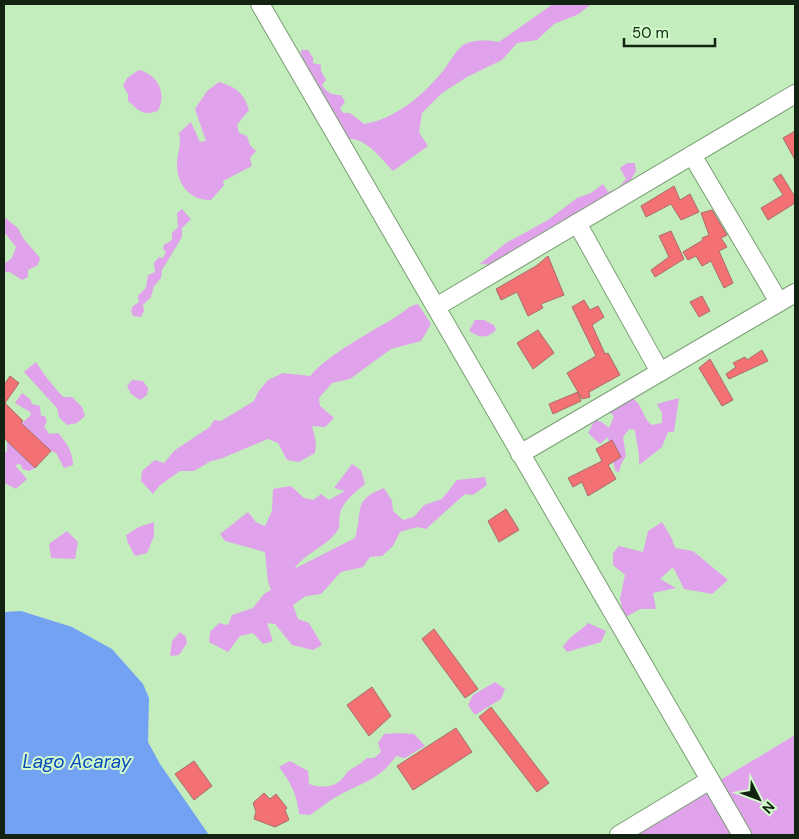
<svg xmlns="http://www.w3.org/2000/svg" width="799" height="839" font-family="'DM Sans',sans-serif">
<rect width="100%" height="100%" fill="#c4edbe"/>
<g fill="#e0a2eb">
<path d="M553 4H591L579 14 554 24 537 40 517 43 502 60 467 77 442 93 422 113 419 132 428 146 393 171C381 159 366 137 347 139L300 62 301 50H308L313 58V63L321 65V71L326 80 322 85C327 93 332 95 341 95L345 102 340 108 343 113H350L364 124C396 119 423 95 443 71 449 63 455 52 462 46 470 39 490 40 499 42Z"/>
<path d="M139 70C158 75 167 93 158 111 142 116 140 111 128 101V94L123 86 127 78Z"/>
<path d="M219 82C236 87 244 93 249 110L237 125 239 133 247 136 250 145 256 151 250 158 252 166 223 181 224 185 211 200C191 201 177 185 177 165 177 153 182 146 179 133L191 122 200 142 206 141 195 109 207 91Z"/>
<path d="M627 163H635L636 171 628 185 494 265 480 264 506 243 548 220 577 198 591 193 603 184 608 192 618 188 626 179 620 168Z"/>
<path d="M182 209 191 219 182 228V237L162 270 161 278 154 286 151 297 143 305 144 311 141 317 133 316 131 311 133 306 139 302 138 296 146 288 148 275 155 272 154 263 159 257 163 258 166 252 163 249 164 245 172 240V233L178 227 177 213Z"/>
<path d="M4 217 18 228 23 238 40 258 38 265 28 270V277L22 280 8 271 4 274V264L12 258 16 247 4 232Z"/>
<path d="M418 304 431 324 421 341 391 349 350 379 332 383 319 398 320 406 334 418 325 427 312 426 316 442 315 453 299 462 287 460 278 443 268 439 220 459 211 461 194 471H180L159 486 153 494 141 481 142 471 155 460 164 463 175 450 210 427 214 420 221 421 254 401 258 392 268 380 283 373 310 376C329 354 369 333 394 318 403 313 408 306 418 304Z"/>
<path d="M475 320H484L494 325 496 330C486 339 480 338 469 331Z"/>
<path d="M36 362C44 375 53 386 63 397H72L82 407 85 416 77 423 67 425 59 417 57 408 24 372Z"/>
<path d="M132 380 143 381 148 388 147 395 140 400 131 394 127 386Z"/>
<path d="M22 393 30 399 32 404 40 406 41 416H45L47 422 44 426 49 434 58 433C66 442 73 452 73 465L64 468 56 453 51 451 35 468 29 471 22 469 21 464 15 465 27 479 16 489 4 483V451L7 452V437L31 415 30 412 15 403Z"/>
<path d="M629 396C645 405 640 415 652 425L662 423V413L657 404 679 398 674 432H668L662 447 639 465C640 453 636 442 635 430L629 429 623 437 626 456 621 464 619 473 615 470 608 437 600 444 588 433 595 420 602 422 609 428 614 416 608 411Z"/>
<path d="M352 464 361 470 365 484C356 492 344 500 340 513 338 521 342 527 335 534 323 548 304 554 294 569L355 538C363 511 352 500 384 488L392 501 393 511 403 520 414 517 424 505 442 499 457 480 485 477 487 485 473 495 465 494 426 529 417 527 400 532 393 546 382 556 370 557 363 567 341 572 321 594 306 596 293 605 298 619 309 623 322 645 313 650 292 645 275 624 267 623 273 641 263 644 253 633 240 636 228 652 209 642 210 632 219 623 228 625 232 615 253 608 264 594 271 590 268 582 265 552 225 541 220 534 248 512 256 522 265 526 272 511 273 489 291 486 304 498 313 500 321 494 329 500 345 491 334 488Z"/>
<path d="M154 522V536L147 553 135 556 128 543 126 535 139 527Z"/>
<path d="M662 522 672 539 675 548 693 551 728 580 712 594 684 589 673 567 660 579 676 588 653 593 656 609H640L624 618 620 599 625 575 613 565V553L619 546 643 552 648 531Z"/>
<path d="M67 531 78 542 75 559 51 558 49 544Z"/>
<path d="M588 623 606 631 601 642 567 652 563 647C568 637 581 631 588 623Z"/>
<path d="M180 632 186 637 187 643 179 655 170 656 172 641Z"/>
<path d="M495 682 505 689 501 699 475 715 468 705 473 695Z"/>
<path d="M399 733 414 734 425 746 405 758 396 756C379 781 360 783 336 797 327 802 319 809 310 815L299 814C297 794 291 783 279 767L290 761 308 771 309 784C320 788 334 788 342 779 343 778 347 773 347 772 354 767 360 765 367 758H374L381 752 378 743 384 734Z"/>
<path d="M795 735V835H750L717 782Z"/>
<path d="M706 790 732 835H630Z"/>
</g>
<path fill="#74a2f3" d="M21 611 72 627 112 649 143 684 149 698 148 742 160 764 209 835H4V612Z"/>
<g fill="#f47173" stroke="#a86c6b">
<path d="M795 131V160L783 138Z"/>
<path d="M781 174 795 197V203L768 220 761 208 783 195 773 179Z"/>
<path d="M674 186 680 200 690 194 699 212 681 220 671 204 646 217 641 206Z"/>
<path d="M712 210 727 235 721 238 727 247 719 251 733 283 724 288 711 261 702 266 696 256 688 260 683 252 703 240 702 238 709 235 701 213Z"/>
<path d="M671 231 684 259 655 277 651 270 669 257 659 236Z"/>
<path d="M548 256 564 295 541 304 543 308 528 316 517 292 501 300 496 289 536 266Z"/>
<path d="M702 296 710 311 699 317 690 302Z"/>
<path d="M584 300 590 310 598 306 604 317 592 325 605 354 608 353 620 375 589 392 590 397 582 399 578 392 581 401 553 414 549 404 578 392 567 373 596 356 572 307Z"/>
<path d="M538 330 554 353 533 369 517 343Z"/>
<path d="M762 350 768 361 729 379 726 374 736 367 733 363 745 357 747 360Z"/>
<path d="M710 359 733 400 722 406 699 368Z"/>
<path d="M10 376 19 383 5 403 23 421 21 423 51 451 35 468 4 438V385Z"/>
<path d="M612 440 621 457 608 465 616 479 588 496 582 482 573 487 568 478 602 461 596 449Z"/>
<path d="M506 509 519 530 499 542 488 521Z"/>
<path d="M434 629 478 689 465 698 422 639Z"/>
<path d="M372 687 391 716 369 736 347 705Z"/>
<path d="M491 707 549 783 537 792 479 717Z"/>
<path d="M456 728 472 752 413 790 397 766Z"/>
<path d="M194 761 212 786 194 800 175 774Z"/>
<path d="M264 793 270 799 276 794 287 808 285 810 289 820 275 827 254 819 256 812 253 803Z"/>
</g>
<g fill="none" stroke-linecap="round" stroke-linejoin="round">
<defs>
<g id="minor">
<path d="M260 4 742 835"/>
<path d="M692 155 779 302"/>
<path d="M577 223 660 372"/>
<path d="M436 307 795 94"/>
<path d="M520 454 795 293"/>
<path d="M619 835 710 780"/>
</g>
</defs>
<use href="#minor" stroke="#789e72" stroke-width="20"/>
<use href="#minor" stroke="#fff" stroke-width="18"/>
</g>
<g text-anchor="middle" stroke-width="4" stroke-linejoin="round" paint-order="stroke">
<g font-size="19" font-style="italic" fill="#084abd" stroke="#d1fbca">
<text x="77" y="768">Lago Acaray</text>
</g>
</g>
<rect width="799" height="839" fill="none" stroke="#132311" stroke-width="10"/>
<g transform="translate(759 799) rotate(132)" stroke="#d1fbca" stroke-width="4" paint-order="stroke">
<path d="M0-4L9 19L0 12L-9 19Z" fill="#132311"/>
<text y="-8" font-size="14" font-weight="bold" text-anchor="middle" fill="#132311">N</text>
</g>
<path d="M624 38v8h91v-8" fill="none" stroke="#132311" stroke-width="2.5"/>
<text x="632" y="38" font-size="15" fill="#132311" stroke="#d1fbca" stroke-width="4" paint-order="stroke">50 m</text>
</svg>
